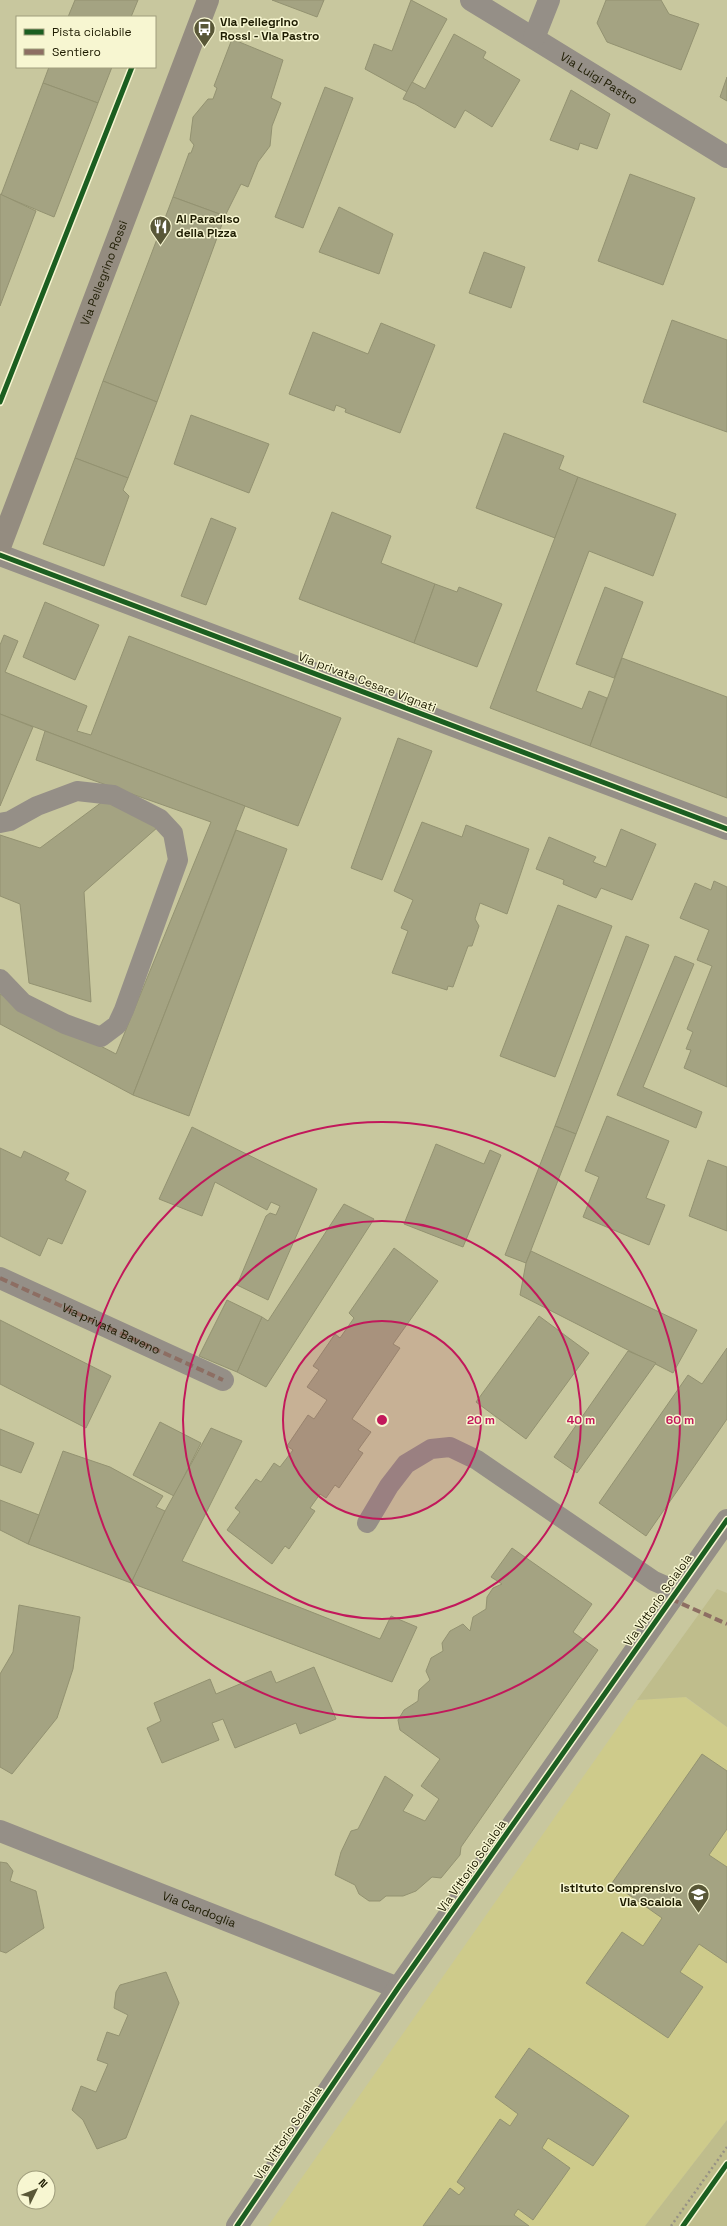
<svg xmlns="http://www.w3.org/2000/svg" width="727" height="2226" font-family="'Space Grotesk',sans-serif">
<rect width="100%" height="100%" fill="#c8c79e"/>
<path fill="#cecb8b" d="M685 1697 727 1727V2120L645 2226H268L637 1700Z"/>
<g fill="#bfbd8c">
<path d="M717 1589 727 1593V1727L686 1697 637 1700Z"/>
<path d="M727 2120V2226H645Z"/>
</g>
<g fill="#a4a382" stroke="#939271">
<path d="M75 0H138L131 17H68Z"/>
<path d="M272 0H324L317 17Z"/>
<path d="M411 0 447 19 407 92 365 69 374 44 392 51Z"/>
<path d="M606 0H661L669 14 699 24 681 70 607 42 597 23Z"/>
<path d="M454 34 486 52 483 58 520 80 492 127 465 110 455 128 415 104 403 99 412 82 425 89Z"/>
<path d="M232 39 283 60 271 98 281 103 272 126 270 146 258 162 248 187 241 184 225 216 173 197 189 153H191L194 145 190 140 193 117 208 99H213L217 88 214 86Z"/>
<path d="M49 67H112L98 103 43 83Z"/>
<path d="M727 77V101L720 97Z"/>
<path d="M43 83 98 103 54 217 1 195Z"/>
<path d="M325 87 353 98 303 228 275 217Z"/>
<path d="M571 90 610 114 597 149 580 143 578 150 550 140Z"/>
<path d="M630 174 695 198 663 285 598 261Z"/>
<path d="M0 194 36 211 0 306Z"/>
<path d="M173 197 225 216 157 402 103 381Z"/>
<path d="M339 207 393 234 379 274 319 252Z"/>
<path d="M484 252 525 267 511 308 469 293Z"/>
<path d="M672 320 727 340V432L643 402Z"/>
<path d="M381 323 435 345 400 433 345 412 346 409 336 405 334 411 289 394 313 332 368 354Z"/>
<path d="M103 381 157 402 128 478 75 458Z"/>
<path d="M191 415 269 444 249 493 174 464Z"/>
<path d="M504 433 564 456 559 469 578 477 555 538 476 508Z"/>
<path d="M75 458 128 478 123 490 129 496 104 566 43 544Z"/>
<path d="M578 477 676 514 653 576 589 551 536 691 582 709 589 691 607 698 590 746 490 708Z"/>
<path d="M332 512 391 536 381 563 435 584 414 643 299 599Z"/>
<path d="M211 518 236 528 206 605 181 596Z"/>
<path d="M435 584 457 592 459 587 502 604 477 667 414 643Z"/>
<path d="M605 587 643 602 614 678 576 664Z"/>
<path d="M45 602 99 625 75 680 23 657Z"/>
<path d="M4 635 18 641 5 672 87 706 77 731 91 735 129 636 341 718 298 826 0 714V645Z"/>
<path d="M622 658 727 697V798L590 746Z"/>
<path d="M0 714 33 727 0 806Z"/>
<path d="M45 731 245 806 133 1095 0 1024V994L116 1054 211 822 36 760Z"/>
<path d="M398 738 432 751 382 880 351 868Z"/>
<path d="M106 799 158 827 84 892 91 1002 29 983 20 904 0 896V835L40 848Z"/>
<path d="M422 822 462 837 466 825 529 849 507 914 480 903 475 919 479 926 472 946H468L453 987 448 986 447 990 392 973 408 931 401 928 413 900 394 891Z"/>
<path d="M621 829 656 844 632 900 601 888 596 898 563 884 564 880 536 869 549 837 596 857 593 862 606 867Z"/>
<path d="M236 830 287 849 189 1116 133 1095Z"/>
<path d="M714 881 727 887V1087L684 1068 691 1050 686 1049 693 1032 687 1029 712 966 697 960 709 930 680 918 695 883 711 890Z"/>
<path d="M558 905 612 926 555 1077 500 1056Z"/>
<path d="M626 936 649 945 576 1134 555 1126Z"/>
<path d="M675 956 694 964 643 1087 702 1112 696 1128 617 1095Z"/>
<path d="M607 1116 669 1141 646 1198 665 1205 649 1245 583 1217 599 1177 585 1171Z"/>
<path d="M555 1126 576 1134 526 1263 505 1255Z"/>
<path d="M192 1127 317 1189 268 1300 237 1285 266 1216 270 1213 276 1215 280 1206 271 1202 267 1210 215 1182 202 1216 159 1199Z"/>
<path d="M436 1144 484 1164 490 1150 501 1155 463 1247 404 1224Z"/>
<path d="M0 1148 21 1158 24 1151 69 1173 65 1180 86 1191 62 1244 48 1238 40 1256 0 1236Z"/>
<path d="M708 1160 727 1167V1231L689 1216Z"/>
<path d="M344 1204 374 1219 266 1387 237 1372 262 1317 268 1321Z"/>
<path d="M394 1248 438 1281 393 1344 400 1348 352 1419 371 1432 358 1450 363 1453 339 1488 335 1485 326 1498 320 1494 310 1508 315 1511 289 1549 285 1546 272 1564 227 1530 240 1512 235 1508 256 1479 261 1482 274 1463 280 1467 293 1450 287 1446 308 1415 314 1419 327 1400 307 1387 319 1370 313 1366 335 1334 340 1338 354 1318 349 1313Z"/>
<path d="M531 1251 697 1330 673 1373 520 1295 526 1263Z"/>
<path d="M227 1300 262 1317 237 1372 199 1356Z"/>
<path d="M539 1316 589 1353 526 1439 476 1402Z"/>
<path d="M0 1320 111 1376 86 1428 0 1384Z"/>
<path d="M727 1348V1419L646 1536 599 1503 688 1375 702 1384Z"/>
<path d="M628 1351 656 1363 577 1473 554 1457Z"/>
<path d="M160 1422 201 1443 174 1496 133 1475Z"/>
<path d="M211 1428 242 1441 182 1561 380 1639 391 1616 417 1627 392 1682 131 1583 165 1511Z"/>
<path d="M0 1429 34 1443 21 1473 0 1465Z"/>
<path d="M63 1451 110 1467 163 1496 156 1507 165 1511 131 1583 28 1544Z"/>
<path d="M0 1500 39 1515 28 1544 0 1530Z"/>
<path d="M512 1548 592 1604 573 1632 598 1650 461 1847 460 1855 441 1878 432 1877 416 1891 403 1896H386L380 1901H369L359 1894 355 1885 335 1875 341 1852 351 1831 358 1829 385 1776 413 1795 403 1811 425 1821 439 1799 421 1786 440 1759 400 1730 398 1720 404 1710 418 1701 419 1690 430 1680 426 1671 431 1658 443 1651 442 1643 450 1631 463 1624 470 1631 473 1617 486 1609 487 1597 493 1588 502 1584 491 1577Z"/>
<path d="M19 1605 80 1617 73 1669 57 1718 12 1774 0 1767V1674L13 1652Z"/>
<path d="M314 1667 336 1719 300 1734 296 1723 235 1748 223 1719 212 1723 219 1740 162 1763 147 1728 161 1721 154 1703 210 1679 216 1694 271 1671 276 1683Z"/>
<path d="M702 1754 727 1771V1829L709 1855 727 1867V1963L699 1944 680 1972 703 1987 668 2038 586 1983 622 1932 643 1946 662 1918 612 1883Z"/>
<path d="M0 1862 7 1863 13 1871 10 1881 36 1891 44 1928 6 1953 0 1951Z"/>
<path d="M166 1972 179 2003 126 2138 97 2149 83 2120 72 2110 81 2086 96 2092 108 2064 97 2060 107 2032 119 2036 128 2015 114 2008 116 1992 120 1985Z"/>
<path d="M529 2048 629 2116 593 2166 548 2138 542 2148 570 2168 533 2220 518 2209 514 2215 529 2226H423L450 2188 459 2195 465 2188 457 2182 500 2119 510 2126 518 2114 495 2097Z"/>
</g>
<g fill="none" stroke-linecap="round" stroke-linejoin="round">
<path stroke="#979284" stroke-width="2.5" stroke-dasharray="2 3" stroke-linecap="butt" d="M671 2226 727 2147"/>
<g stroke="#958f87" stroke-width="20">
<path d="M0 823 10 821 37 806 77 791 113 795 160 819 173 833 178 860 124 1010 117 1025 101 1037 65 1024 23 1003 0 979"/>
<path d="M367 1523 389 1486 406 1464 431 1449 450 1447 477 1460 654 1581 677 1591"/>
</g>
<g stroke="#958f87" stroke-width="22">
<path id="s1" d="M471 0 727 157"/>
<path d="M534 38 549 0"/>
<path d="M0 555 727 829"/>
<path id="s2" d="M0 1278 223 1380"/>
<path id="s3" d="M0 1831 398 1988"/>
<path d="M237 2226 398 1988 727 1520"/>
</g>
<path stroke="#948c80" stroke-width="22" id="s4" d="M0 547 208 0"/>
<g stroke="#8d6e63" stroke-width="4" stroke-dasharray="8 4" stroke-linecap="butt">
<path d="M0 1278 223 1380"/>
<path d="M671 1599 727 1624"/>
</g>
<defs>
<g id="cycleway">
<path d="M0 402 132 67"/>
<path d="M0 555 727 829"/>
<path d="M237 2226 398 1988 727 1520"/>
<path d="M683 2226 727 2164"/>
</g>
</defs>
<use href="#cycleway" stroke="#f7f6d1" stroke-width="8"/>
<use href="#cycleway" stroke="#1b5e20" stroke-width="5"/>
</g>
<circle cx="382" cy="1420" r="99" fill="#c2185b" fill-opacity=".12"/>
<g fill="none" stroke="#c2185b" stroke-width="2">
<circle cx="382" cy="1420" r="99"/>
<circle cx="382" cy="1420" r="199"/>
<circle cx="382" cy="1420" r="298"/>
</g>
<defs>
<symbol id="bus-pin" viewBox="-11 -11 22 30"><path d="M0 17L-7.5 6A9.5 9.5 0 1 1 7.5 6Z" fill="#595737" stroke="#f7f6d1"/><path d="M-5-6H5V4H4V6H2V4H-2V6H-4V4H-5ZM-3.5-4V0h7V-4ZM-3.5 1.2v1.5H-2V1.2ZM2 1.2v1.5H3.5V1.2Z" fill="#fff"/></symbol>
<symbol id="restaurant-pin" viewBox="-11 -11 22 30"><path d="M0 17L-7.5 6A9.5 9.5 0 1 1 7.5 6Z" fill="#595737" stroke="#f7f6d1"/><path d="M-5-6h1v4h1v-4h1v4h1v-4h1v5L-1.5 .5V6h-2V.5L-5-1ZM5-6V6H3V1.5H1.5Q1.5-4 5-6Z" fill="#fff"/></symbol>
<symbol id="school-pin" viewBox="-11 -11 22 30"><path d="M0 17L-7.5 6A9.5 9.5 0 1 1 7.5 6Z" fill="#595737" stroke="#f7f6d1"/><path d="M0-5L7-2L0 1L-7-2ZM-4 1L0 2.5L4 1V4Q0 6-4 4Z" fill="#fff"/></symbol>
</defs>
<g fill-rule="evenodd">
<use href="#bus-pin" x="192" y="16" width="25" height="34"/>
<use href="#restaurant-pin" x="148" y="214" width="25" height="34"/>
<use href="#school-pin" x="686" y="1882" width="25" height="34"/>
</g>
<g text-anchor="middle" stroke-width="3" stroke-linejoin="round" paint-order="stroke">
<g font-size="12" font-weight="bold" fill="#1d1b00" stroke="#f7f6d1" text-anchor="start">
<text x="220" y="26">Via Pellegrino<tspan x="220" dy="14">Rossi - Via Pastro</tspan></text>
<text x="176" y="223">Al Paradiso<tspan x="176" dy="14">della Pizza</tspan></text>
<text x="682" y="1892" text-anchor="end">Istituto Comprensivo<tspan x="682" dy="14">Via Scaiola</tspan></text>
</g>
<g font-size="12" fill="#1d1b00" stroke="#f7f6d1">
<text dy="4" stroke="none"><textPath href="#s1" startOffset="150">Via Luigi Pastro</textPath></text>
<text dy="4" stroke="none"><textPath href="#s4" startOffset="293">Via Pellegrino Rossi</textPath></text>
<text transform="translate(367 682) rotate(21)" y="4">Via privata Cesare Vignati</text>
<text dy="4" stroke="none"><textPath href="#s2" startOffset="122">Via privata Baveno</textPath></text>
<text transform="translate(658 1600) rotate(-55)" y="4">Via Vittorio Scialoia</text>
<text transform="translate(472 1866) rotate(-55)" y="4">Via Vittorio Scialoia</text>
<text dy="4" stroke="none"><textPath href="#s3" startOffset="214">Via Candoglia</textPath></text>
<text transform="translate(288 2133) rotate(-56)" y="4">Via Vittorio Scialoia</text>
</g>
</g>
<circle cx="382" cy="1420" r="6" fill="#c2185b" stroke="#f7f6d1" stroke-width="2"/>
<g font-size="12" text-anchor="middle" font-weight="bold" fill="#c2185b" stroke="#f7f6d1" stroke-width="3" stroke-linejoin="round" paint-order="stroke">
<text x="481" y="1424">20 m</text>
<text x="581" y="1424">40 m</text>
<text x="680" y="1424">60 m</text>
</g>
<rect x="16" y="16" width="140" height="52" fill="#f7f6d1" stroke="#a09e7d"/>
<rect x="24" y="29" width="20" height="6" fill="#1b5e20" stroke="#a09e7d"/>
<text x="52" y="36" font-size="12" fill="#1d1b00">Pista ciclabile</text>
<rect x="24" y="49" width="20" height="6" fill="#8d6e63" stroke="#a09e7d"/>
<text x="52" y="56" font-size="12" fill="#1d1b00">Sentiero</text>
<g transform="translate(36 2190) rotate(47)"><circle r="19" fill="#f7f6d1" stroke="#a09e7d"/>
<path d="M0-3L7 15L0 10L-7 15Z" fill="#595737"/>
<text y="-6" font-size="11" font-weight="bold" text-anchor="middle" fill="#1d1b00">N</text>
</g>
</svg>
